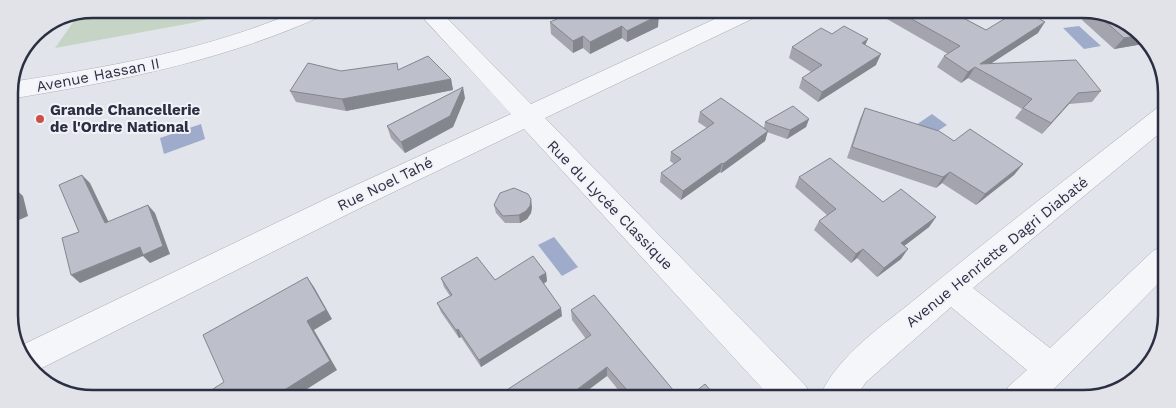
<svg xmlns="http://www.w3.org/2000/svg" width="1176" height="408" font-family="'Work Sans',sans-serif">
<rect width="100%" height="100%" fill="#e2e4eb"/>
<path fill="#c5d4c4" d="M92 9H250L192 23 55 48 74 21 52 24Z"/>
<g fill="#9eabca">
<path d="M1079 26 1101 46 1084 49 1063 28Z"/>
<path d="M932 114 947 125 924 140 916 125Z"/>
<path d="M201 124 205 139 164 154 160 138Z"/>
<path d="M554 237 578 267 562 276 538 245Z"/>
</g>
<g fill="none" stroke-linecap="round" stroke-linejoin="round">
<defs>
<g id="minor">
<path d="M300 10H328L324 15C223 61 119 81 9 99L11 82C110 67 208 50 300 10Z"/>
<path d="M416 10H439L531 104 732 11 758 12 756 17 545 118 806 386 811 398H771L524 129 350 213 36 371 32 372 29 371 18 347 330 197 511 114Z"/>
<path d="M1166 105V128L973 288 1050 348 1154 250 1164 247V278L1044 399H1003L1008 387 1027 370 951 307 866 382 855 398H819C838 354 883 326 919 296 997 232 1078 170 1157 108Z"/>
</g>
</defs>
<use href="#minor" stroke="#a7aab5" stroke-width="1"/>
<use href="#minor" fill="#f5f6f9" fill-rule="evenodd"/>
</g>
<g fill="#a3a4ae">
<path d="M890 12H952L986 30 1038 33 990 64 1101 91 1092 102 1069 104 1042 134 1015 118 1022 109 968 78 961 83 937 67 944 56 948 54 887 19Z"/>
<path d="M1088 13H1110L1147 37 1149 43 1114 49 1082 20Z"/>
<path d="M550 22 658 27 627 42 622 38 590 54 583 48 573 53 551 34Z"/>
<path d="M832 34 876 65 818 102 799 88 802 78 811 72 789 58 792 47Z"/>
<path d="M399 70 451 79 453 90 346 111 296 102 290 91 341 71Z"/>
<path d="M465 98 453 127 405 153 391 138 387 126Z"/>
<path d="M865 108 954 141 1023 164 1014 175 976 205 942 183 936 188 847 158 860 119Z"/>
<path d="M700 112 764 128 765 122 809 119 806 127 787 139 767 132 765 141 721 173 720 172 681 200 660 182 661 173 674 164 670 161 671 152 707 128 698 122Z"/>
<path d="M799 177 883 202 936 217 929 227 904 246 901 259 877 277 857 258 851 263 814 230 819 221 827 215 795 187Z"/>
<path d="M494 205 532 207 531 213 527 219 520 223H505L496 213Z"/>
<path d="M546 273 547 281 544 284 562 316 481 367 461 337 459 338 441 312 437 303 450 296 444 287 441 278 495 280Z"/>
<path d="M571 310 679 397H624L607 376 586 339 572 320Z"/>
</g>
<g fill="#84868d">
<path d="M659 15 658 27 627 42V31Z"/>
<path d="M1045 22 1038 33 981 70 980 64Z"/>
<path d="M622 26V38L590 54V42Z"/>
<path d="M1143 35 1147 37 1149 43 1114 49 1124 38Z"/>
<path d="M583 36V48L573 53V41Z"/>
<path d="M868 39 863 50 862 43Z"/>
<path d="M881 54 876 65 818 102 822 92Z"/>
<path d="M975 67 968 78 961 83 968 72Z"/>
<path d="M451 79 453 90 346 111 342 99Z"/>
<path d="M463 87 465 98 453 127 405 153 401 142Z"/>
<path d="M1078 93 1069 104 1042 134 1051 123Z"/>
<path d="M809 119 806 127 787 139 790 130Z"/>
<path d="M768 131 765 141 721 173 723 164Z"/>
<path d="M722 163 720 172 681 200 683 191Z"/>
<path d="M1023 164 1014 175 976 205 985 194Z"/>
<path d="M950 172 942 183 936 188 943 177Z"/>
<path d="M82 175 90 183 113 231 105 223Z"/>
<path d="M11 185 23 196 28 216 10 224Z"/>
<path d="M531 199 532 207 531 213 527 219 520 223 519 215Z"/>
<path d="M148 205 155 213 170 254 150 263 143 256 80 283 71 275 140 247Z"/>
<path d="M936 217 929 227 895 253 901 243Z"/>
<path d="M863 249 857 258 851 263 856 254Z"/>
<path d="M908 249 901 259 877 277 884 268Z"/>
<path d="M546 273 547 281 540 286 539 277Z"/>
<path d="M307 277 314 287 332 319 314 330 337 370 296 396H275L307 321Z"/>
<path d="M561 308 562 316 481 367 479 360Z"/>
<path d="M458 329 461 337 459 338 456 330Z"/>
<path d="M607 367V376L579 397H567Z"/>
</g>
<g fill="#bdbfca" stroke="#84868d">
<path d="M575 11H654L659 15 627 31 622 26 590 42 583 36 573 41 550 22Z"/>
<path d="M899 12H952L986 30 1014 13H1029L1045 22 980 64 1076 60 1101 91 1078 93 1051 123 1023 108 1032 99 975 67 968 72 944 56 960 46Z"/>
<path d="M1096 13H1110L1143 35 1124 38Z"/>
<path d="M844 26 868 39 862 43 881 54 822 92 802 78 822 65 792 47 821 28 832 34Z"/>
<path d="M428 56 451 79 342 99 290 91 308 63 341 71 397 63 398 70Z"/>
<path d="M463 87 450 116 401 142 387 126Z"/>
<path d="M721 98 768 131 723 164 722 163 683 191 661 173 681 159 671 152 714 123 700 112Z"/>
<path d="M793 106 809 119 790 130 765 122Z"/>
<path d="M865 108 939 131 954 141 970 129 1023 164 985 194 950 172 943 177 852 147Z"/>
<path d="M830 158 883 202 901 189 936 217 901 243 908 249 884 268 863 249 856 254 819 221 836 209 799 177Z"/>
<path d="M82 175 105 223 148 205 163 246 143 255 140 247 71 275 62 238 79 232 59 185Z"/>
<path d="M10 185H11L16 205 10 207Z"/>
<path d="M514 188 528 194 531 199 530 206 526 211 519 215 503 216 494 205 500 193Z"/>
<path d="M533 256 546 273 539 277 561 308 479 360 458 329 456 330 437 303 452 295 441 278 477 257 495 280Z"/>
<path d="M307 277 326 310 307 321 330 361 275 396H216L213 389 224 382 203 335Z"/>
<path d="M594 295 679 397H633L607 367 567 397H496L591 335 571 310Z"/>
<path d="M705 384 717 398 689 397Z"/>
</g>
<circle fill="#cd4f4a" stroke="#f2f3f8" stroke-width="2" cx="40" cy="119" r="5"/>
<g text-anchor="middle" stroke-width="4" stroke-linejoin="round" paint-order="stroke">
<g font-size="15" fill="#2b2f42" stroke="#f2f3f8">
<text transform="translate(98 75) rotate(-11)" y="5">Avenue Hassan II</text>
<text transform="translate(385 184) rotate(-26)" y="5">Rue Noel Tahé</text>
<text transform="translate(610 205) rotate(46)" y="5">Rue du Lycée Classique</text>
<text transform="translate(997 252) rotate(-39)" y="5">Avenue Henriette Dagri Diabaté</text>
</g>
<g font-size="15" font-weight="bold" fill="#2b2f42" stroke="#f2f3f8" text-anchor="start">
<text x="50" y="115">Grande Chancellerie<tspan x="50" dy="17">de l'Ordre National</tspan></text>
</g>
</g>
<path d="M0 0H1176V408H0ZM93 18H1083A75 75 0 0 1 1158 93V315A75 75 0 0 1 1083 390H93A75 75 0 0 1 18 315V93A75 75 0 0 1 93 18Z" fill="#e2e3e9" fill-rule="evenodd"/>
<path fill="none" stroke="#2b2f42" stroke-width="2.5" d="M93 18H1083A75 75 0 0 1 1158 93V315A75 75 0 0 1 1083 390H93A75 75 0 0 1 18 315V93A75 75 0 0 1 93 18Z"/>
</svg>
